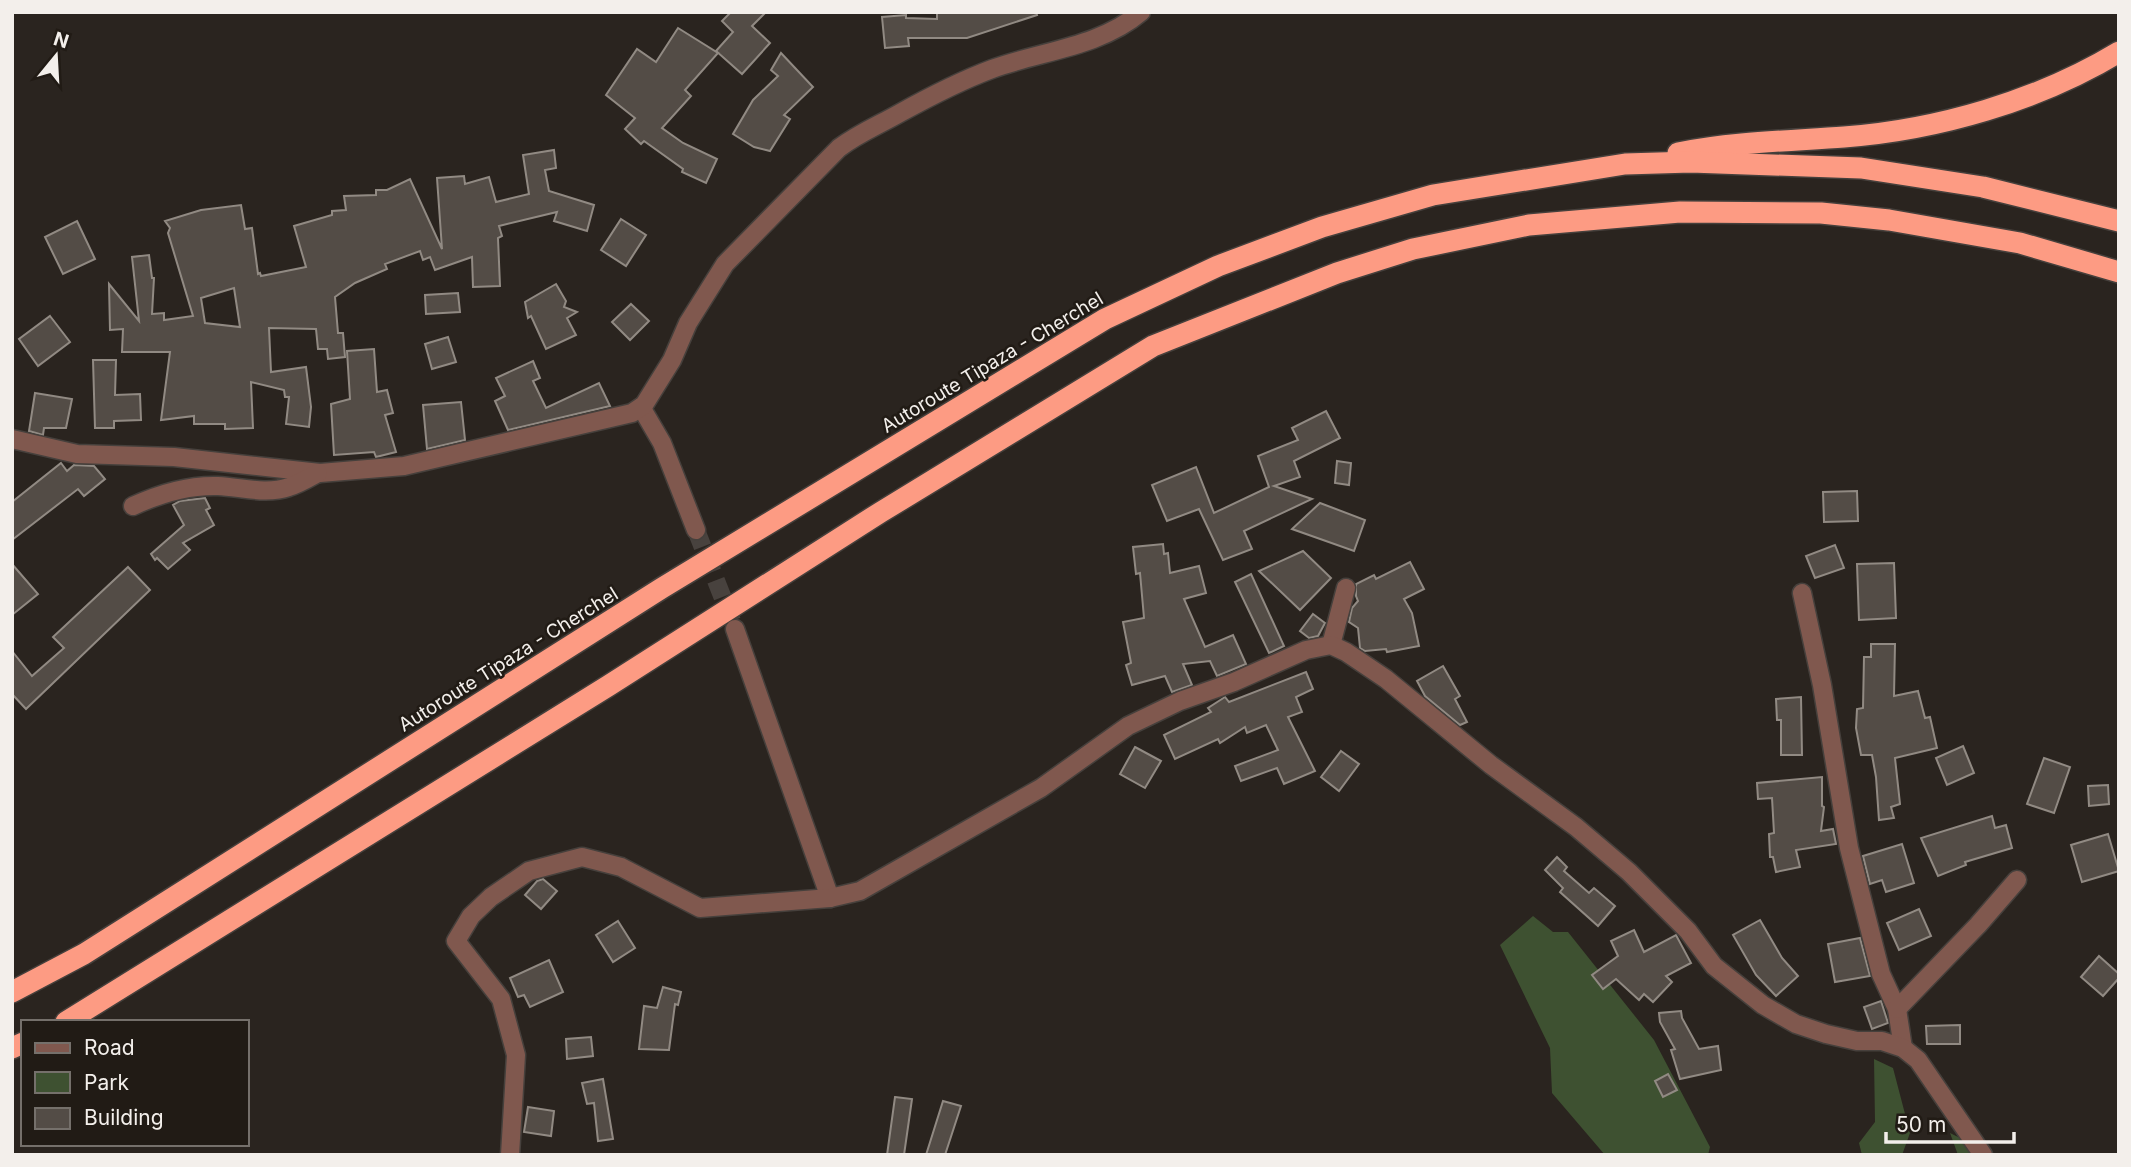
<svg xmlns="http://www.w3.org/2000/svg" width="2131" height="1167" font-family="Inter,sans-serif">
<rect width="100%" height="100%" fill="#2a241f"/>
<g fill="#3e5131">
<path d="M1533 916 1553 932H1568L1654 1040 1710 1147 1708 1155H1605L1552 1093 1550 1048 1500 945Z"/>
<path d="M1874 1059 1893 1068 1910 1133 1902 1155H1862L1859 1143 1875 1122Z"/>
<path d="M1950 1133 1962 1139 1972 1155H1958Z"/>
</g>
<g fill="#534c46" stroke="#918a83" stroke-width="2" fill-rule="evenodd">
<path d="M731 12H766L752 26 770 43 742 74 716 51 733 32 722 21Z"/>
<path d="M937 12H1036L1037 15 967 38H908L909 46 885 48 882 17 906 15V18L937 19Z"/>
<path d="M678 28 718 53 685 90 691 96 662 128 683 143 717 159 706 183 682 172 683 169 644 141 641 144 625 129 635 118 606 95 637 49 656 62Z"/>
<path d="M781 53 813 87 784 115 790 119 770 151 754 147 733 134 753 100 778 76 771 70Z"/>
<path d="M554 150 556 168 545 170 549 191 594 205 587 231 554 221 557 212 499 226 502 236 498 238 500 286 473 287 472 257 435 270 430 257 423 260 420 251 385 264 387 269 355 283 335 297 338 333H343L345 357 328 359 327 349H318L316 329 269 328 271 372 306 367 311 407 309 427 286 424 289 397H285L284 390 251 382 253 428 225 429V424H194V416L161 420 170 352H122L123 329 110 330 109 284 139 321 132 257 149 255 152 278H154L152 314 164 313V320L193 316 168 233 170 228 165 221 201 210 241 205 245 229 252 228 258 274 260 273 261 276 306 267 294 226 332 215V211L346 210 344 196 376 195V190H387L410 179 442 249 437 178 464 176 465 184 489 177 496 202 529 194 523 155ZM234 288 240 327 205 323 201 298Z"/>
<path d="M621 219 646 235 626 266 601 250Z"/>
<path d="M77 221 95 259 63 274 45 237Z"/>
<path d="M556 284 566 301 564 307 577 312 567 318 576 335 546 349 531 316 528 318 525 302Z"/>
<path d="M458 293 460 312 426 314 425 295Z"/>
<path d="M631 304 649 321 630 340 612 322Z"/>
<path d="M50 316 70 342 38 366 19 339Z"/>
<path d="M448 337 456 362 432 369 425 344Z"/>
<path d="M374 349 377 392 387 390 393 413 385 415 396 452 376 457 374 452 334 455 331 404 350 399 347 351Z"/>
<path d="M93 360H116L115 395 140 394 141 420 114 421V428H95Z"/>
<path d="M533 361 540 378 533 381 546 408 599 383 610 406 508 430 495 401 505 396 496 378Z"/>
<path d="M35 393 72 399 66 428H44L43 435 29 431Z"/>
<path d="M461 402 465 440 427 449 423 405Z"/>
<path d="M1326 411 1340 438 1294 461 1300 477 1274 486 1312 499 1244 531 1252 549 1223 560 1199 509 1167 521 1152 485 1196 467 1214 513 1269 487 1258 456 1298 440 1292 428Z"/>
<path d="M1337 461 1351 463 1349 485 1335 483Z"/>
<path d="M61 463 67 471 74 465 94 466 105 479 84 496 78 489 12 540V502Z"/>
<path d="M1857 491 1858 521 1824 522 1823 492Z"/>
<path d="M205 498 210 508 206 510 214 525 183 543 190 550 168 569 157 558 155 560 151 554 184 525 173 505 180 501Z"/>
<path d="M1320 503 1365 520 1354 551 1292 529Z"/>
<path d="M1163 544 1164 554 1168 553 1170 573 1199 566 1206 593 1184 599 1205 647 1233 635 1246 664 1217 676 1210 661 1183 664 1192 685 1172 692 1165 676 1132 685 1126 665 1131 663 1123 622 1144 618 1140 573 1136 574 1133 547Z"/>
<path d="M1835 545 1844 568 1815 578 1806 556Z"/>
<path d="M1303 551 1331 578 1300 610 1259 571Z"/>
<path d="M1410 562 1424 589 1404 599 1412 613 1419 646 1387 652 1386 649 1365 651 1360 648 1358 628 1349 622 1352 608 1358 601 1356 596V584L1374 575 1376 579Z"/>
<path d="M1894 563 1896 618 1859 620 1857 564Z"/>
<path d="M12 564 38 594 12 615Z"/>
<path d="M128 567 150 590 26 709 12 694V651L32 676 64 648 53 637Z"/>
<path d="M1251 574 1284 646 1269 653 1235 582Z"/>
<path d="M1313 614 1325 623 1318 636 1309 638 1300 631Z"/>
<path d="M1871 644H1895L1894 696 1918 691 1925 718 1930 717 1937 748 1895 758 1900 804 1891 807 1894 818 1879 820 1876 777 1872 755H1861L1856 728 1857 709 1863 708 1864 657H1871Z"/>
<path d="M1443 666 1460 696 1455 699 1467 722 1460 725 1425 696 1417 681Z"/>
<path d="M1306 672 1313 689 1296 697 1302 712 1288 717 1315 771 1284 784 1277 768 1241 781 1235 766 1278 750 1266 725 1247 733 1245 727 1220 743 1218 739 1175 759 1164 735 1211 712 1208 708 1225 697 1229 702Z"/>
<path d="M1801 697 1802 755H1781V720H1777L1776 699Z"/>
<path d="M1963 746 1974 773 1947 785 1936 758Z"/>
<path d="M1135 747 1161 761 1145 788 1120 774Z"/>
<path d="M1341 751 1359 764 1339 791 1321 777Z"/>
<path d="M2044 758 2070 767 2054 813 2027 804Z"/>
<path d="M1822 777V806L1824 807 1821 831 1833 829 1836 844 1796 850 1800 867 1776 872 1773 857H1770L1769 834 1774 833 1772 798 1758 799 1757 783Z"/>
<path d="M2108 785 2109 804 2089 806 2088 786Z"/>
<path d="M1992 816 1995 828 2006 825 2012 848 1965 862 1966 865 1938 876 1921 838Z"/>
<path d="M2108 834 2119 871 2082 882 2071 845Z"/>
<path d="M1902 844 1914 883 1886 892 1882 880 1870 884 1863 856Z"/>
<path d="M1557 857 1567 867 1564 871 1589 893 1594 888 1615 906 1598 926 1560 892 1563 888 1545 870Z"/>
<path d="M543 879 557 891 541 909 525 895 537 881Z"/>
<path d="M1919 909 1931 936 1899 950 1887 923Z"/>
<path d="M1760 920 1782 958 1798 976 1776 996 1756 975 1733 935Z"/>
<path d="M618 921 635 948 613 962 596 935Z"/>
<path d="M1634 930 1644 952 1676 935 1691 963 1666 976 1672 982 1653 1002 1644 994 1639 1000 1616 979 1603 989 1592 975 1618 956 1611 941Z"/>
<path d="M1860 938 1870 976 1835 982 1828 944Z"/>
<path d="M2099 956 2119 974V978L2103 996 2081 977Z"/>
<path d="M549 960 563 992 530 1007 524 995 518 997 510 978Z"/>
<path d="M663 987 681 992 678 1005 675 1004 669 1050 639 1049 644 1006 657 1008Z"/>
<path d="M1881 1001 1888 1023 1872 1029 1864 1007Z"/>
<path d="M1681 1011 1682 1018 1699 1049 1718 1046 1721 1070 1680 1079 1671 1050 1675 1049 1660 1022 1659 1013Z"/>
<path d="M1960 1025V1044H1927L1926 1026Z"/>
<path d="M591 1037 593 1056 567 1059 566 1039Z"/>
<path d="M1668 1074 1677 1090 1663 1097 1655 1081Z"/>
<path d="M603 1079 613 1139 598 1141 594 1103 587 1104 582 1083Z"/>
<path d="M895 1097 912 1099 904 1155H887Z"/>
<path d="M943 1101 961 1106 945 1155H926Z"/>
<path d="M528 1107 554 1111 551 1136 524 1132Z"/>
</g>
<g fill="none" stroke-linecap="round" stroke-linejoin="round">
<path stroke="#48423e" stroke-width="18" stroke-dasharray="18 9" stroke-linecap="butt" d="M696 530 732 621"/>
<defs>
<g id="minor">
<path d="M641 407 662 443 696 530"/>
<path d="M12 439 77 454 174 457 320 473 404 466 632 413 644 405 672 360 688 323 725 264 839 148C859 133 879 125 900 113 929 97 960 81 992 69 1041 51 1100 47 1141 12"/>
<path d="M133 506C159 494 188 485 218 486 241 487 266 495 289 487 299 484 309 478 318 473"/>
<path d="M1802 593 1822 685 1849 848 1881 974 1897 1009 1903 1048"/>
<path d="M735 629 830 898"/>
<path d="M1331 645 1346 588"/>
<path d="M1897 1009 1978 925 2017 880"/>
<path d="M510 1155 516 1055 501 999 456 941 471 916 491 897 529 871 582 857 621 867 700 908 830 898 860 891 1041 788 1128 726 1180 701 1234 682 1306 650 1331 645 1346 652 1386 679 1491 765 1576 827 1629 872 1688 931 1714 966 1763 1005 1796 1024 1826 1034 1857 1041H1882L1903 1048 1918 1060 1983 1155"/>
</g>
<g id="motorway">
<path d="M1678 153C1733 142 1788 141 1844 137 1937 130 2038 101 2119 52"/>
<path d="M12 992 84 954 662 588 1105 319 1218 266 1322 227 1433 195 1625 164 1691 162 1861 168 1983 187 2119 221"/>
<path d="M66 1022 608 686 881 512 1153 346 1337 273 1413 249 1529 225 1680 212 1821 213 1889 220 2020 243 2119 272"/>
<path d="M12 1048 23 1043"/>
</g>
</defs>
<use href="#minor" stroke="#46403c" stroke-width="21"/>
<use href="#motorway" stroke="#46403c" stroke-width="24"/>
<use href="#minor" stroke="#80584e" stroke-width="18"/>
<use href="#motorway" stroke="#fd9b83" stroke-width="21"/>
</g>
<g text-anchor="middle" stroke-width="5" stroke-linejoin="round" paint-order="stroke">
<g font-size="19" fill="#f3efeb" stroke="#211b15">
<text transform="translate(992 362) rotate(-31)" y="7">Autoroute Tipaza - Cherchel</text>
<text transform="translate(508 659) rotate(-32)" y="7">Autoroute Tipaza - Cherchel</text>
</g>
</g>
<rect width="2131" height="1167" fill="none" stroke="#f3efeb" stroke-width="28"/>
<rect x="21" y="1020" width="228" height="126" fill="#211b15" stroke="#75706b" stroke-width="2"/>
<rect x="35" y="1043" width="35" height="10" fill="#80584e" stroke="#75706b" stroke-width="2"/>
<text x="84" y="1055" font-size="21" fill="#f3efeb">Road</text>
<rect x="35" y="1072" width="35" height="21" fill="#3e5131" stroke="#75706b" stroke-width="2"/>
<text x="84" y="1090" font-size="21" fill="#f3efeb">Park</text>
<rect x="35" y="1108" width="35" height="21" fill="#534c46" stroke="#75706b" stroke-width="2"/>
<text x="84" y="1125" font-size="21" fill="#f3efeb">Building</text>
<g transform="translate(56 56) rotate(18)" stroke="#211b15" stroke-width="5" paint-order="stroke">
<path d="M0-5L12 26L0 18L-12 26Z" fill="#f3efeb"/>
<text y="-10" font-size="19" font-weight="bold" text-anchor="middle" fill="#f3efeb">N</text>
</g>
<path d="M1886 1132v10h128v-10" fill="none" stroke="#f3efeb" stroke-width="3.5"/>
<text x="1896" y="1132" font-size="21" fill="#f3efeb" stroke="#211b15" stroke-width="5" paint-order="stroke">50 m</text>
</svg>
